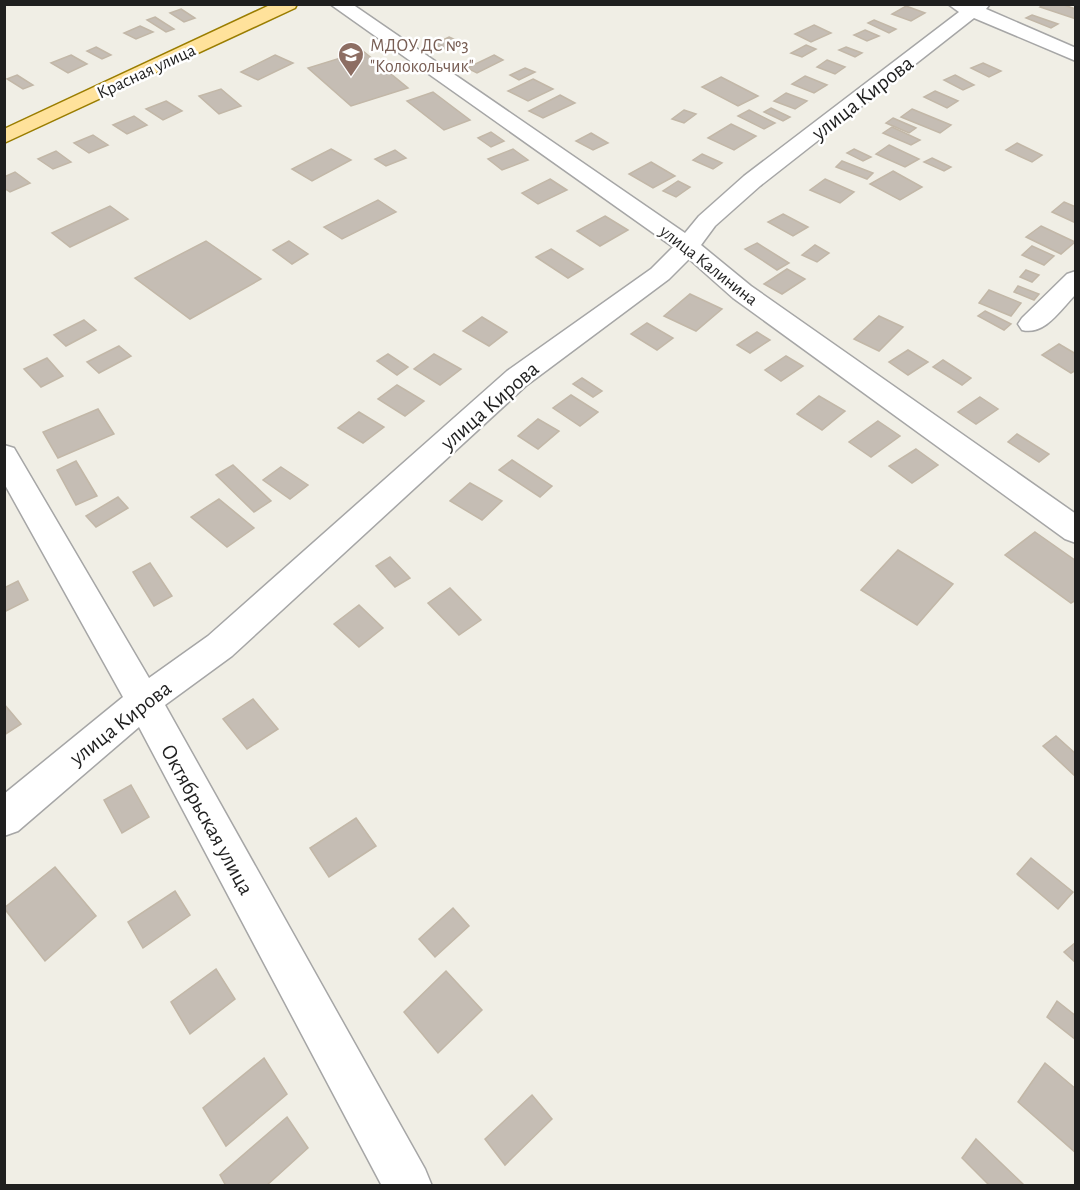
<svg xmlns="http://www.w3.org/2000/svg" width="1080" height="1190" font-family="'Alegreya Sans',sans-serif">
<rect width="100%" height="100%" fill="#f0eee5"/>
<g fill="#c5bdb4" stroke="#c2b7a7" stroke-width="1.5">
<path d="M1044 4H1061L1076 9V19L1040 7Z"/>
<path d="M906 6 925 13 911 21 892 14Z"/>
<path d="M181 9 195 18 184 22 170 13Z"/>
<path d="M1032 15 1058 24 1051 28 1026 18Z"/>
<path d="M155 17 174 29 166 32 147 20Z"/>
<path d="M874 20 896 29 889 33 868 23Z"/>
<path d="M814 25 831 33 811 42 795 34Z"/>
<path d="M140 26 153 32 136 39 124 33Z"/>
<path d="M865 30 879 36 867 41 854 35Z"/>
<path d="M449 37 460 42 444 49 434 44Z"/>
<path d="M806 45 816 49 802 57 791 53Z"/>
<path d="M96 47 111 55 102 59 87 51Z"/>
<path d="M846 47 862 53 855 57 839 50Z"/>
<path d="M363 51 408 88 351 106 308 68Z"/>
<path d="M71 55 87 64 68 73 51 63Z"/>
<path d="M275 55 293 63 258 80 241 72Z"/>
<path d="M494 55 503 60 477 73 467 68Z"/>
<path d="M827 60 845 67 835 74 817 67Z"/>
<path d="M983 63 1001 71 989 77 971 68Z"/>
<path d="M525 68 535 72 519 80 510 75Z"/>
<path d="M17 75 33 85 23 89 7 79Z"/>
<path d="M955 75 974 85 963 90 944 80Z"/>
<path d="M805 76 827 85 814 93 792 84Z"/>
<path d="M721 77 758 96 738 106 702 87Z"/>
<path d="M533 79 553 89 528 101 508 91Z"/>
<path d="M221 89 241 106 219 114 199 96Z"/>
<path d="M935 91 958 101 947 108 924 97Z"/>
<path d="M433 92 470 120 444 130 407 101Z"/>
<path d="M786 93 807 101 795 109 774 101Z"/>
<path d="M560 95 575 103 543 118 529 111Z"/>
<path d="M166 101 182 111 163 120 146 109Z"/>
<path d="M771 108 790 117 783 121 764 112Z"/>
<path d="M912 109 951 125 940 133 901 117Z"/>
<path d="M684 110 696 114 684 123 672 119Z"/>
<path d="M749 110 775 123 764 129 738 116Z"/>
<path d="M134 116 147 125 127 134 113 125Z"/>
<path d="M893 118 916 128 909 133 886 123Z"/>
<path d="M731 124 756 136 734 150 708 138Z"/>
<path d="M892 127 920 140 911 145 883 133Z"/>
<path d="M491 132 504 141 491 147 478 138Z"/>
<path d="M591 133 608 143 593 150 576 141Z"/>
<path d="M93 135 108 145 89 153 74 143Z"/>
<path d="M1017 143 1042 155 1032 162 1006 150Z"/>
<path d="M889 145 919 159 905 167 876 154Z"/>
<path d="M331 149 351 160 312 181 292 169Z"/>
<path d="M513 149 528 160 502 170 488 159Z"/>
<path d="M854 149 871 157 863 161 847 153Z"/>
<path d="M395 150 406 158 386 166 375 159Z"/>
<path d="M56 151 71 162 53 169 38 159Z"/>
<path d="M702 154 722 163 713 169 693 160Z"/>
<path d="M932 158 951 167 944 171 924 162Z"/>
<path d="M842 161 873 173 867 179 836 167Z"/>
<path d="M651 162 675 176 653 188 629 174Z"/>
<path d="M893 171 922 187 900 200 870 184Z"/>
<path d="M15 172 30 183 10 192 4 188V177Z"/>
<path d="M550 179 567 190 538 204 522 193Z"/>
<path d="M825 179 854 192 840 203 810 190Z"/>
<path d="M678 181 690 187 676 197 663 191Z"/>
<path d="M378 200 396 212 342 239 324 227Z"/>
<path d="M1064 202 1076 207V223L1052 212Z"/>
<path d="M110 206 128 219 70 247 52 233Z"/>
<path d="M783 214 808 227 793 236 768 222Z"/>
<path d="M605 216 628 230 600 246 577 231Z"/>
<path d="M1041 226 1075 242 1061 254 1026 237Z"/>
<path d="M206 241 261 279 190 319 135 278Z"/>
<path d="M289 241 308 254 292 264 273 250Z"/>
<path d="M757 243 789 263 777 270 745 249Z"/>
<path d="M815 245 829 253 817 262 802 255Z"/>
<path d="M1032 246 1054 256 1044 265 1022 255Z"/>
<path d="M551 249 583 269 568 278 536 257Z"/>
<path d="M787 269 805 279 782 294 764 284Z"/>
<path d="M1026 270 1039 275 1032 282 1020 277Z"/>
<path d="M1018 286 1039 294 1034 300 1014 292Z"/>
<path d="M989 290 1021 303 1011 316 979 303Z"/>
<path d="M690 294 722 309 696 331 664 316Z"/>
<path d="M985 311 1011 324 1004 330 978 316Z"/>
<path d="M879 316 903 327 879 351 854 339Z"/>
<path d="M482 317 507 332 489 346 463 331Z"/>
<path d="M84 320 96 330 66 346 54 335Z"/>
<path d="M647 323 673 338 657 350 631 334Z"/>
<path d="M757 332 770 340 750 353 737 345Z"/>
<path d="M1059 344 1076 354V370L1071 373 1042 355Z"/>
<path d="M119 346 131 356 99 373 87 362Z"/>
<path d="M908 350 928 362 908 375 889 362Z"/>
<path d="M388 354 408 367 397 375 377 361Z"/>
<path d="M434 354 461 369 440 385 414 369Z"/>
<path d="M786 356 803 366 781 381 765 370Z"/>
<path d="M47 358 63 376 41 387 24 369Z"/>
<path d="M943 360 971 378 962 385 933 367Z"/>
<path d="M582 378 602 391 593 397 573 384Z"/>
<path d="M397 385 424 401 405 416 378 399Z"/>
<path d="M571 395 598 412 580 426 553 408Z"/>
<path d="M819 396 845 411 822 430 797 414Z"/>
<path d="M980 397 998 409 976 424 958 412Z"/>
<path d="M98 409 114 434 58 458 43 432Z"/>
<path d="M359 412 384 427 363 443 338 428Z"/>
<path d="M538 419 559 431 538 449 518 436Z"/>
<path d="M878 421 900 436 871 457 849 442Z"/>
<path d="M1017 434 1049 454 1039 462 1008 442Z"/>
<path d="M916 449 938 465 912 483 889 466Z"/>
<path d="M512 460 552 486 540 497 499 470Z"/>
<path d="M76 461 97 496 76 505 57 470Z"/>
<path d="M233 465 271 501 254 512 216 475Z"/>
<path d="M281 467 308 485 290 499 263 480Z"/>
<path d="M470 483 502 501 482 520 450 501Z"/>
<path d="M118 497 128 508 96 527 86 516Z"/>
<path d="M219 499 254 528 227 547 191 517Z"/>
<path d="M1035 532 1076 561V600L1071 603 1005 555Z"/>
<path d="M898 550 953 584 917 625 861 590Z"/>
<path d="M390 557 410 578 395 587 376 566Z"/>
<path d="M150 563 172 596 154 606 133 572Z"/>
<path d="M18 581 28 600 4 612V588Z"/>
<path d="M450 588 481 620 459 635 428 603Z"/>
<path d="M359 605 383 628 359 647 334 624Z"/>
<path d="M253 699 278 729 247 749 223 719Z"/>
<path d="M4 704 21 724 4 735Z"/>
<path d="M1056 736 1076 754V777L1043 746Z"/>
<path d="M131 785 149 817 122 833 104 800Z"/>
<path d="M356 818 376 846 329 877 310 848Z"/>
<path d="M1031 858 1073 892 1058 909 1017 874Z"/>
<path d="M55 867 96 916 45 961 4 908Z"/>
<path d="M175 891 190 915 143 948 128 922Z"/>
<path d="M453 908 469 926 435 957 419 939Z"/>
<path d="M1076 942V963L1064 952Z"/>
<path d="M216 969 235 999 190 1034 171 1002Z"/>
<path d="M446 971 482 1010 438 1053 404 1012Z"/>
<path d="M1057 1001 1076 1016V1040L1047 1017Z"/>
<path d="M264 1058 287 1094 226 1146 203 1108Z"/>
<path d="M1045 1063 1076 1089V1153L1018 1102Z"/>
<path d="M532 1095 552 1119 505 1165 485 1139Z"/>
<path d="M287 1117 308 1148 266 1186H226L220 1175Z"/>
<path d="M976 1139 1025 1186H990L962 1158Z"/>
</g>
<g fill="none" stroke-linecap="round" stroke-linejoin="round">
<defs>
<g id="minor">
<path d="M330 4H352L685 233 699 216 744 176 959 12 948 4H990L986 9 1076 48V61L974 18 760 186 715 226 701 245 751 286 1076 514V543L1065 539 733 298 689 259 669 279 527 385 232 656 165 705 425 1169 432 1186H382L139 727 18 831 4 836V794L123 697 4 483V445L14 448 149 678 208 636 507 371 651 269 673 247Z"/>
<path d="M1076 271V294C1061 309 1045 336 1022 330L1018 324 1022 318 1067 274Z"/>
</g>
<path id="major" d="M272 4H297L295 8 4 143V129Z"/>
</defs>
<use href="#minor" stroke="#a6a6a6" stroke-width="3"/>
<use href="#major" stroke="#9a7d00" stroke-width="3"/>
<use href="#minor" fill="#fff" fill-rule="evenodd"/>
<use href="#major" fill="#ffe29b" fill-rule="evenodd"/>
</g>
<defs>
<symbol id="school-pin" viewBox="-11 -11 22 30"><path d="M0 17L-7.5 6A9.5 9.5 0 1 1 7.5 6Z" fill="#8d6e63" stroke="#fff"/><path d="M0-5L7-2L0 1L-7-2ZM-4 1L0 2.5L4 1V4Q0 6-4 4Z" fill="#fff"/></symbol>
</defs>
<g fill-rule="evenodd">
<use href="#school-pin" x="336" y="40" width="30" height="40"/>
</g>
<g text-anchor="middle" stroke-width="5" stroke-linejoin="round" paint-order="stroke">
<g font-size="18" fill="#785e54" stroke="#fff" text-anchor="start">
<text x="370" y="51">МДОУ ДС №3<tspan x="370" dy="21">"Колокольчик"</tspan></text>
</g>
<g font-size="18" fill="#1f1f1f" stroke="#fff">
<text transform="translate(146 71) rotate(-25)" y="6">Красная улица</text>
<text transform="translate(709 265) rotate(38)" y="6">улица Калинина</text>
</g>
<g font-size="22" fill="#1f1f1f" stroke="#fff">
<text transform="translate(862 97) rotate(-38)" y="8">улица Кирова</text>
<text transform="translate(489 405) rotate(-41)" y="8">улица Кирова</text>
<text transform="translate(120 722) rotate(-38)" y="8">улица Кирова</text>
<text transform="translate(208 819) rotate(61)" y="8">Октябрьская улица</text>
</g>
</g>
<rect width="1080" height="1190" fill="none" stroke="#1f1f1f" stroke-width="12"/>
</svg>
